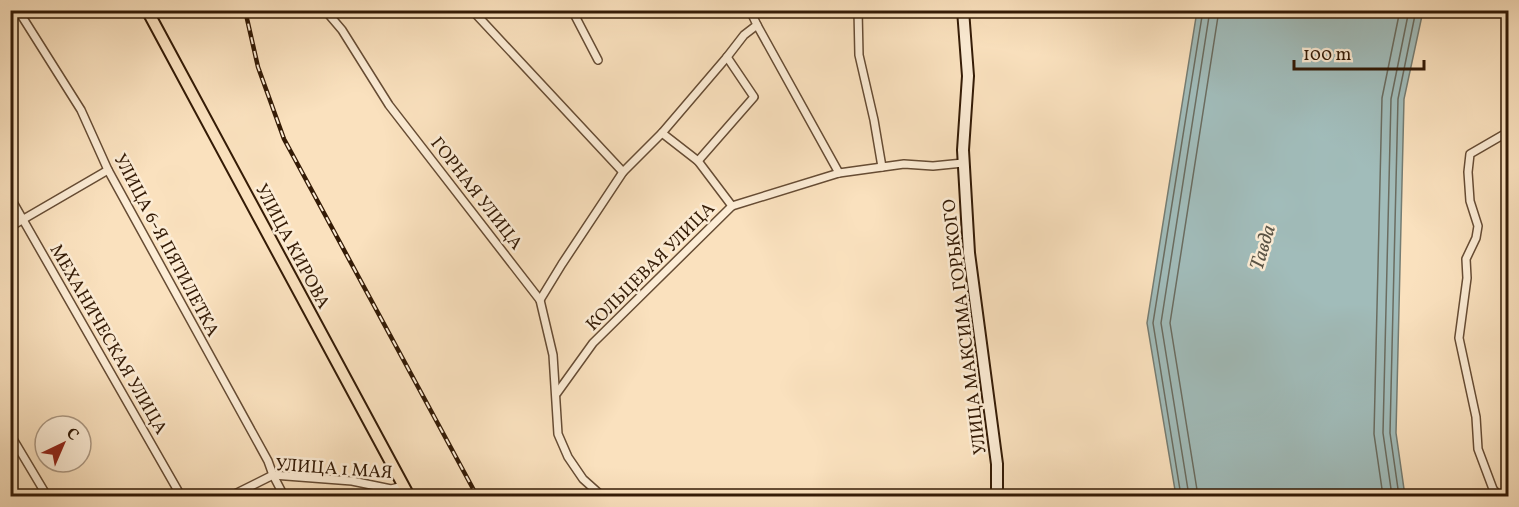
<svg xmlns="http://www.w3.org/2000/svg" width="1519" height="507" font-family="Vollkorn,serif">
<rect width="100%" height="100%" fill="#fae1be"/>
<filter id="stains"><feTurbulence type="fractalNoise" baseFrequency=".00333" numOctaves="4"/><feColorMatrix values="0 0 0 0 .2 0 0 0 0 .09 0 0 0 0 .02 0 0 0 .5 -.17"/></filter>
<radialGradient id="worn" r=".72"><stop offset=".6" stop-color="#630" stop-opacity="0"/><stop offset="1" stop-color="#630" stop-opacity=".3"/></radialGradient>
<path fill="#a1bcba" stroke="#757c72" stroke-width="1.5" d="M1197 11H1423L1404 99 1396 433 1405 496H1176L1147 323Z"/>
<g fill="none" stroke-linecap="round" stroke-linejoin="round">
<g stroke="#6a6c60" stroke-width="1.5">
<path d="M1181 496 1153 323 1203 10"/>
<path d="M1189 496 1161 323 1210 10"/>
<path d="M1198 496 1170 323 1219 10"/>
<path d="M1383 496 1374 434 1382 98 1400 10"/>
<path d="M1392 496 1383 433 1391 99 1409 10"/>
<path d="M1399 496 1390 433 1398 99 1416 10"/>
</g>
<defs>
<g id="street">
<path d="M18 10 81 110 108 170 268 461 273 475 284 496"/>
<path d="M325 10 342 30 389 105 540 300 553 355 558 434 568 457 583 479 602 496"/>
<path d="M472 10 623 172"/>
<path d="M572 10 598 60"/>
<path d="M676 10V11"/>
<path d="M858 10 859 55 874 120 882 167"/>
<path d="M757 25 839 173"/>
<path d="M1508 78V95"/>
<path d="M662 133 698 161 732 206"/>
<path d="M698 161 754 97 727 57"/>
<path d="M10 197 181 496"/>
<path d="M10 227 108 170"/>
<path d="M540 300 562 264 623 172 662 133 727 57 744 35 757 25 750 10"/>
<path d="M557 393 593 343 732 206 839 173 904 164 933 166 963 163"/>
<path d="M10 434 47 496"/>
<path d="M231 496 273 475 352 481 391 489 403 486"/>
<path d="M1499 496 1493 489 1478 449 1476 417 1459 338 1467 278 1466 259 1476 238 1478 226 1470 201 1468 172 1470 154 1508 132V128"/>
</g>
<path id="secondary" d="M963 10 968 76 963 150 969 253 997 464V496"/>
<path id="primary" d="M147 10 409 496"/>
</defs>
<use href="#street" stroke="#664c34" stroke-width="10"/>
<use href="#secondary" stroke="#341b06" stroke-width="14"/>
<use href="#primary" stroke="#341b06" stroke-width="14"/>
<use href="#street" stroke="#fcecd5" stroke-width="7"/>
<use href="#secondary" stroke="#fcecd5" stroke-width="10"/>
<use href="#primary" stroke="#fae1be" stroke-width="10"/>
<defs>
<path id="rail" d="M245 10 258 67 284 139 477 496"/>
</defs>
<use href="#rail" stroke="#341b06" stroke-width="4.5"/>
<use href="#rail" stroke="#fcecd5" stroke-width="2" stroke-dasharray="7" stroke-linecap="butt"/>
</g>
<g text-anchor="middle" stroke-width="5" stroke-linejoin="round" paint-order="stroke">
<g font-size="18" fill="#341b06" stroke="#fcecd5">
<text transform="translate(477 193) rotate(52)" y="6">ГОРНАЯ УЛИЦА</text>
<text transform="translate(167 245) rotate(62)" y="6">УЛИЦА 6-Я ПЯТИЛЕТКА</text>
<text transform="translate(293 246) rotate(62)" y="6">УЛИЦА КИРОВА</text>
<text transform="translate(650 266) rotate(-45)" y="6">КОЛЬЦЕВАЯ УЛИЦА</text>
<text transform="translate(964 327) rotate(-97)" y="6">УЛИЦА МАКСИМА ГОРЬКОГО</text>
<text transform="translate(109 339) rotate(60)" y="6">МЕХАНИЧЕСКАЯ УЛИЦА</text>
<text transform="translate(334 468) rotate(4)" y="6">УЛИЦА 1 МАЯ</text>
</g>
<g font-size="20" font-style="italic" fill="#5a5345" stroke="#fcecd5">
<text transform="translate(1262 247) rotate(-73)" y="7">Тавда</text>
</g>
</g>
<rect width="1519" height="507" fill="none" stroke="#fae1be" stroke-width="36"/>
<rect x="12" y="12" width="1495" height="483" fill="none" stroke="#341b06" stroke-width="3"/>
<rect x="18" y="18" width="1483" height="471" fill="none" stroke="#341b06" stroke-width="1.5"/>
<g transform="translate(63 444) rotate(44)"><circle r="28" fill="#fcecd5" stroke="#ac9882" stroke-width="1.5"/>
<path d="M0-4.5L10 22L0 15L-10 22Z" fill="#8f2418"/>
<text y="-9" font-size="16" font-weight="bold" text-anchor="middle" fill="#341b06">С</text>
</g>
<path d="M1294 60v9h130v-9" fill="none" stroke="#341b06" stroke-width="3"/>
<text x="1303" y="60" font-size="18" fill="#341b06" stroke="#fcecd5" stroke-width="4.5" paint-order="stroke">100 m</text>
<rect width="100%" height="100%" filter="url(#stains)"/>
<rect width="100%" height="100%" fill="url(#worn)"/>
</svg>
